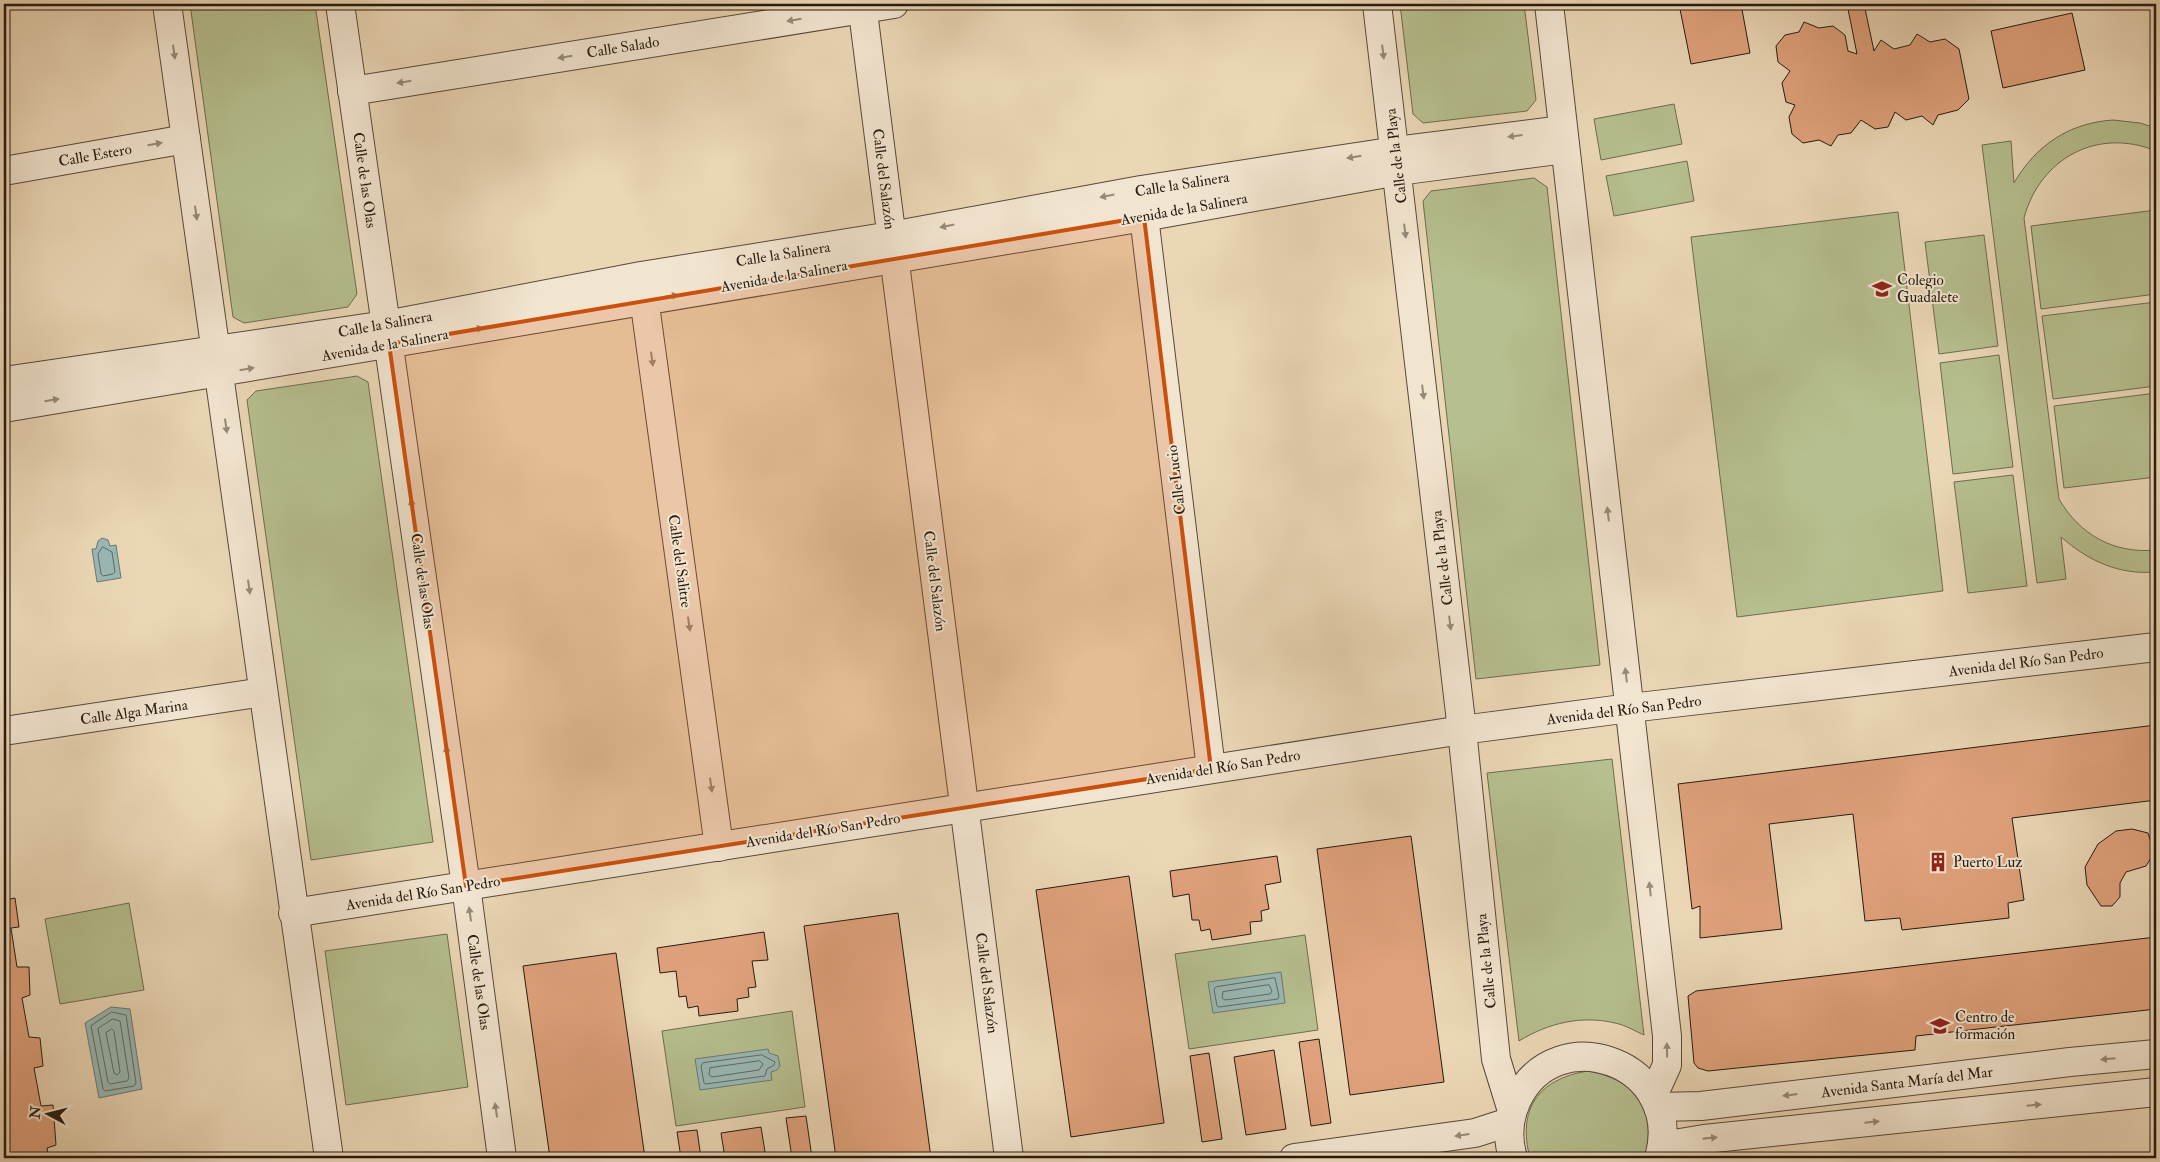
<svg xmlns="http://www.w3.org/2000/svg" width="2160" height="1162" font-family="'IM FELL Double Pica',serif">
<rect width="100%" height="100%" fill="#ebd7b6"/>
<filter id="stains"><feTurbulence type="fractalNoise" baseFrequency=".004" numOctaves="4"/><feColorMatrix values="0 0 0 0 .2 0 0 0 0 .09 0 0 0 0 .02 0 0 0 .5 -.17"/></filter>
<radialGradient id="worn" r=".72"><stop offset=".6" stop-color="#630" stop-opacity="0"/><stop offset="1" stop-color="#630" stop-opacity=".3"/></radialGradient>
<g fill="#b6bf8f" stroke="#6e6c50">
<path d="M190 4H315L357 294 348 307 244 323 233 317Z"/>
<path d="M1400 4H1524L1536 100 1527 111 1423 123 1413 114Z"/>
<path d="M1674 104 1682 144 1601 160 1594 119Z"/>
<path d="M2113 120 2140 123 2156 128V151C2098 127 2040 158 2024 218L2059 499C2080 535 2114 554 2156 550V572C2118 575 2089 561 2061 537L2066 579 2037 583 1982 145 2011 141 2014 183C2036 145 2069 123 2113 120Z"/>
<path d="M1687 161 1694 201 1614 216 1606 176Z"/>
<path d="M1534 178 1547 187 1600 665 1476 679 1423 201 1431 191Z"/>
<path d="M2156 210V294L2041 309 2031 226Z"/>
<path d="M1898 212 1943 591 1737 617 1691 237Z"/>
<path d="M1984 235 1998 346 1939 354 1925 242Z"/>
<path d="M2156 302V386L2053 399 2042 316Z"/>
<path d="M1999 355 2013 467 1953 474 1940 363Z"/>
<path d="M357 376 368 382 433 842 311 860 247 400 256 391Z"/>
<path d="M2156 393V477L2064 488 2054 406Z"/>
<path d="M2013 475 2027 586 1968 593 1954 482Z"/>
<path d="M1612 759 1644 1035C1635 1031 1625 1025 1615 1023 1582 1015 1548 1023 1519 1041L1487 773Z"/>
<path d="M129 903 144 990 60 1004 45 919Z"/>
<path d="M447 934 468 1087 346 1105 325 951Z"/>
<path d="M1305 935 1318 1030 1189 1049 1175 954Z"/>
<path d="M792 1011 805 1107 676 1126 662 1031Z"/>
<path d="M1588 1071C1637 1080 1657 1109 1645 1158H1530C1517 1109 1538 1079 1588 1071Z"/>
</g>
<g fill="#99b8b4" stroke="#6b7973">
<path d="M102 538 108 540 110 546 116 545 121 578 97 582 92 549H96L98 541Z"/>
<path d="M1281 972 1285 1003 1213 1013 1208 982Z"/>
<path d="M111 1007 130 1009 142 1089 99 1098 85 1023Z"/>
<path d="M768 1049 769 1053 778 1056 780 1066 777 1070 771 1072 772 1080 700 1090 695 1059Z"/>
</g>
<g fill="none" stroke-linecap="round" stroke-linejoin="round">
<g stroke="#606962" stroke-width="1">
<path d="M103 547 112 552 115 572 113 574 103 576 101 574 98 554Z"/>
<path d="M1275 978 1279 996 1278 999 1219 1007 1217 1006 1214 989 1216 987Z"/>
<path d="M1269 985 1272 991 1270 994 1225 1000 1222 998 1223 992Z"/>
<path d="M112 1012 126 1015 136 1083 134 1086 105 1091 103 1089 91 1026Z"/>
<path d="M113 1019 120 1021 129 1078 127 1081 110 1084 108 1082 98 1029Z"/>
<path d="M112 1029 114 1031 120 1072 117 1075 114 1073 106 1033Z"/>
<path d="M762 1055 775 1062 774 1065 767 1069 765 1076 706 1084 704 1083 701 1066 703 1063Z"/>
<path d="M760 1061 763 1064 759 1070 712 1077 709 1075 710 1068Z"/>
</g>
</g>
<g fill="#e0a27c" stroke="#261a11">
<path d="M1679 4H1741L1750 53 1691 64Z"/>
<path d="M1847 4H1864L1874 51 1881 40 1894 49 1910 45 1917 34 1930 42 1945 39 1959 49 1969 99 1958 110 1938 115 1933 125 1922 116 1906 120 1895 112 1888 127 1875 129 1861 120 1851 133 1838 135 1831 146 1819 140 1803 143 1792 134 1789 117 1795 105 1786 102 1782 83 1790 71 1778 62 1776 46 1785 35 1799 32 1804 22 1819 28 1833 26 1845 35 1848 51 1857 54Z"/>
<path d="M2072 13 2085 70 2003 88 1991 31Z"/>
<path d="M2156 725V800L2012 818 2024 900 2008 903 2009 918 1902 930 1900 918 1865 921 1853 814 1769 824 1782 929 1700 938V906L1692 909 1678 784Z"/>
<path d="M4 829 7 851 4 852Z"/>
<path d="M2132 829 2148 833 2151 843V858L2146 866 2126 872 2120 883V897L2112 906H2101L2087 885 2085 867 2098 844 2116 831Z"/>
<path d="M1411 836 1444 1082 1350 1095 1317 849Z"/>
<path d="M1277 856 1281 882 1265 885 1269 909 1261 911 1262 921 1250 922 1251 934 1212 940 1210 929 1201 931 1199 920H1192L1189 894 1173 897 1170 871Z"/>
<path d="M1129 876 1164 1123 1071 1137 1036 890Z"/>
<path d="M4 888 5 900 15 898 19 927 11 928 17 967H29L30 995 22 998 29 1037 40 1038 43 1066 34 1068 41 1106 53 1105 56 1145 47 1148 49 1158H4Z"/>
<path d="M898 913 931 1158H836L804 926Z"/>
<path d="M764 932 768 960 752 961 756 987 748 988 749 997 737 999 738 1011 699 1016 698 1006 688 1008 686 996 679 997 676 971 660 973 657 948Z"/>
<path d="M2156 937V1009L1916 1036 1915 1050 1708 1071 1698 1068 1694 1063 1688 996 1696 991Z"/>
<path d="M616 953 645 1158H550L523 966Z"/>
<path d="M1319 1039 1331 1123 1311 1126 1299 1042Z"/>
<path d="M1274 1050 1286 1129 1246 1135 1234 1057Z"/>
<path d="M1209 1053 1222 1139 1202 1142 1190 1056Z"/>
<path d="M806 1116 812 1158H792L786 1118Z"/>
<path d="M761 1127 766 1158H725L721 1133Z"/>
<path d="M697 1130 701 1158H681L677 1132Z"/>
</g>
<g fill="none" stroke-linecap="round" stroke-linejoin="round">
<defs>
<g id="minor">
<path d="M167 4 329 1158"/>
<path d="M340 4 466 886 502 1158"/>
<path d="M862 4 1009 1158"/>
<path d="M1377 4 1462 730 1496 1059 1512 1111"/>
<path d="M1549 4 1667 1036V1065L1653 1096"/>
<path d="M352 91 894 4"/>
<path d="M4 171 186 139"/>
<path d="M1142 200 1211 769"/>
<path d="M642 283 719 847"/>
<path d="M4 381 386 325 641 276 891 236 1141 190 1396 151 1563 130"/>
<path d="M4 408 1144 217 1398 171 1565 149"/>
<path d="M4 731 263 692"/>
<path d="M293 913 1462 730 1630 708 2156 647"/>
<path d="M1658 1107 1701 1106 2070 1062 2156 1054"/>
<path d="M1662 1146 1704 1139 2156 1092"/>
<path d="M1294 1158 1475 1133 1509 1122"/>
<path d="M1513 1158C1507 1138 1508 1119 1517 1100 1556 1017 1686 1063 1659 1158"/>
</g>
</defs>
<use href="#minor" stroke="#57493a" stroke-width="30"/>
<use href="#minor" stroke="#f2e5d0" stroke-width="28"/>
</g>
<defs><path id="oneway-solid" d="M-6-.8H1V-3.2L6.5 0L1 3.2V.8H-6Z" transform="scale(1.25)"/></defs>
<g fill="#968a7a">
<use href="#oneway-solid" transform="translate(794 20) rotate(171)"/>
<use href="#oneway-solid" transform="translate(174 52) rotate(82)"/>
<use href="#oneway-solid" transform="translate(1383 52) rotate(83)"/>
<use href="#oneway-solid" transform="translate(565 57) rotate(171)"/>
<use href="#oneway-solid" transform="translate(404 82) rotate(171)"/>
<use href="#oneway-solid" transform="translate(1515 136) rotate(173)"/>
<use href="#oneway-solid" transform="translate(155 144) rotate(-10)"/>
<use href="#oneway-solid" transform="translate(1354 157) rotate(171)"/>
<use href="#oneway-solid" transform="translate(1107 196) rotate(169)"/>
<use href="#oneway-solid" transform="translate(196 213) rotate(82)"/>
<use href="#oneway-solid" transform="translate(947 226) rotate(169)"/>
<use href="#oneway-solid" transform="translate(1405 231) rotate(83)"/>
<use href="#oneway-solid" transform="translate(671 296) rotate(-10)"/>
<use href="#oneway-solid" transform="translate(476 329) rotate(-10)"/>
<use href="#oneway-solid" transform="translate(652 359) rotate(82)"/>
<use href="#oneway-solid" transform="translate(247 369) rotate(-10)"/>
<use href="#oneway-solid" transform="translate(1423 392) rotate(83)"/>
<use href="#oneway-solid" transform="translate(52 400) rotate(-9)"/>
<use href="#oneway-solid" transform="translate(226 426) rotate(82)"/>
<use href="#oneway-solid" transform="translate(412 506) rotate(-98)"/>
<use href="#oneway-solid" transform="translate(1608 514) rotate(-97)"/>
<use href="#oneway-solid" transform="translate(249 587) rotate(82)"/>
<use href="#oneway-solid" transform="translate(1450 623) rotate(83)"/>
<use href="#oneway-solid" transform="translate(689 624) rotate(82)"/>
<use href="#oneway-solid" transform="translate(1626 675) rotate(-97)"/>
<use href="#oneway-solid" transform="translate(447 753) rotate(-98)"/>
<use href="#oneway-solid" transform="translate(711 785) rotate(82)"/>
<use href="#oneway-solid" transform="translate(1650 889) rotate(-96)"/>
<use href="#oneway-solid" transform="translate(470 914) rotate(-98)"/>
<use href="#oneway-solid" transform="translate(1667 1050) rotate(-91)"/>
<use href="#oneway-solid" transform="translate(2108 1059) rotate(175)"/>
<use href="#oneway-solid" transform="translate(1790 1095) rotate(173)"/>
<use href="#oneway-solid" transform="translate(2034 1105) rotate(-6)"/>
<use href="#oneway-solid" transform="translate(496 1110) rotate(-98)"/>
<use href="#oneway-solid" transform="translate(1872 1122) rotate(-6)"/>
<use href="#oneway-solid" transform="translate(1462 1135) rotate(172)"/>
<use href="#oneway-solid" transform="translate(1710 1138) rotate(-6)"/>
</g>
<path fill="#cb500d" fill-opacity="0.2" stroke="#cb500d" stroke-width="4" stroke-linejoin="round" d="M1144 217 1211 769 466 886 389 344Z"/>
<defs>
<symbol id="school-bare" viewBox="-9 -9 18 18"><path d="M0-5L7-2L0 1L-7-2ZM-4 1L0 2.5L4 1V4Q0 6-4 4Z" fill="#8f2418" stroke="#f2e5d0" stroke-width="2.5" paint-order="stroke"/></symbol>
<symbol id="building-bare" viewBox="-9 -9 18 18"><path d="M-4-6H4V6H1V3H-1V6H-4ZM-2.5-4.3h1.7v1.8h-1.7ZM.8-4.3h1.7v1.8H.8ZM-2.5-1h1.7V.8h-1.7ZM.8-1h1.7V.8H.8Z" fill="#8f2418" stroke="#f2e5d0" stroke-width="2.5" paint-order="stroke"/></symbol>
<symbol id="university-bare" viewBox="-9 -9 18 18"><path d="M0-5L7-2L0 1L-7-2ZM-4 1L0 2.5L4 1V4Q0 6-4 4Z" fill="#8f2418" stroke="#f2e5d0" stroke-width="2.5" paint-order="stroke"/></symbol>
</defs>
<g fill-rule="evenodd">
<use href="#school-bare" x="1868" y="275" width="28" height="28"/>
<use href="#building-bare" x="1924" y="848" width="28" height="28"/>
<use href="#university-bare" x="1926" y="1012" width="28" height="28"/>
</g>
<g text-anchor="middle" stroke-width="4" stroke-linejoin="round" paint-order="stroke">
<g font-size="15" fill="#261a11" stroke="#f2e5d0">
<text transform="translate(623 47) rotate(-9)" y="5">Calle Salado</text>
<text transform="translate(95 155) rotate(-10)" y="5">Calle Estero</text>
<text transform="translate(1396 156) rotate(-97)" y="5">Calle de la Playa</text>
<text transform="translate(884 179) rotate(83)" y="5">Calle del Salazón</text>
<text transform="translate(365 180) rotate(82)" y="5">Calle de las Olas</text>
<text transform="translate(1182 184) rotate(-9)" y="5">Calle la Salinera</text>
<text transform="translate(1184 209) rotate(-10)" y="5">Avenida de la Salinera</text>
<text transform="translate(783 254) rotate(-9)" y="5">Calle la Salinera</text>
<text transform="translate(784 276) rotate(-10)" y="5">Avenida de la Salinera</text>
<text transform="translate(385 324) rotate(-10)" y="5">Calle la Salinera</text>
<text transform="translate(385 345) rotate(-10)" y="5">Avenida de la Salinera</text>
<text transform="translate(1176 480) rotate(-97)" y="5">Calle Lucio</text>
<text transform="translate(1442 558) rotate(-97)" y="5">Calle de la Playa</text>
<text transform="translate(680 561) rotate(82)" y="5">Calle del Salitre</text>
<text transform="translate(423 581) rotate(82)" y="5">Calle de las Olas</text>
<text transform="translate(935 581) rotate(83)" y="5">Calle del Salazón</text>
<text transform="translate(2026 662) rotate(-7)" y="5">Avenida del Río San Pedro</text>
<text transform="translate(1624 710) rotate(-7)" y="5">Avenida del Río San Pedro</text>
<text transform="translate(134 712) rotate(-8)" y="5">Calle Alga Marina</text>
<text transform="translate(1223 767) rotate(-9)" y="5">Avenida del Río San Pedro</text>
<text transform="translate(823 830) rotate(-9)" y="5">Avenida del Río San Pedro</text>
<text transform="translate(423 893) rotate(-9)" y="5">Avenida del Río San Pedro</text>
<text transform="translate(1486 961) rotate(-96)" y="5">Calle de la Playa</text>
<text transform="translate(479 982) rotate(82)" y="5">Calle de las Olas</text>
<text transform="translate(987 983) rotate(83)" y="5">Calle del Salazón</text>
<text transform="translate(1907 1082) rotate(-7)" y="5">Avenida Santa María del Mar</text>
</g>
<g font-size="15" fill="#261a11" stroke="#f2e5d0" text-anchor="start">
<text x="1897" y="285">Colegio<tspan x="1897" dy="17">Guadalete</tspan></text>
<text x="1953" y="867">Puerto Luz</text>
<text x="1955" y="1022">Centro de<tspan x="1955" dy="17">formación</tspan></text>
</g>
</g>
<rect width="2160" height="1162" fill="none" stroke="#ebd7b6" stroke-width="20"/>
<rect x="5" y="5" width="2150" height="1152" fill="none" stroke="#261a11" stroke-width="2.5"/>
<rect x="10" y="10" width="2140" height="1142" fill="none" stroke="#261a11"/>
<g transform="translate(48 1114) rotate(277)" stroke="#f2e5d0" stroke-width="4" paint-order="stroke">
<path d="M0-4L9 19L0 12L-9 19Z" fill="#261a11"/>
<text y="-8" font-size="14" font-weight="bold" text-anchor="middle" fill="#261a11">N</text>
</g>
<rect width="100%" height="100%" filter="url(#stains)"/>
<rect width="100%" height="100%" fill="url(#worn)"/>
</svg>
